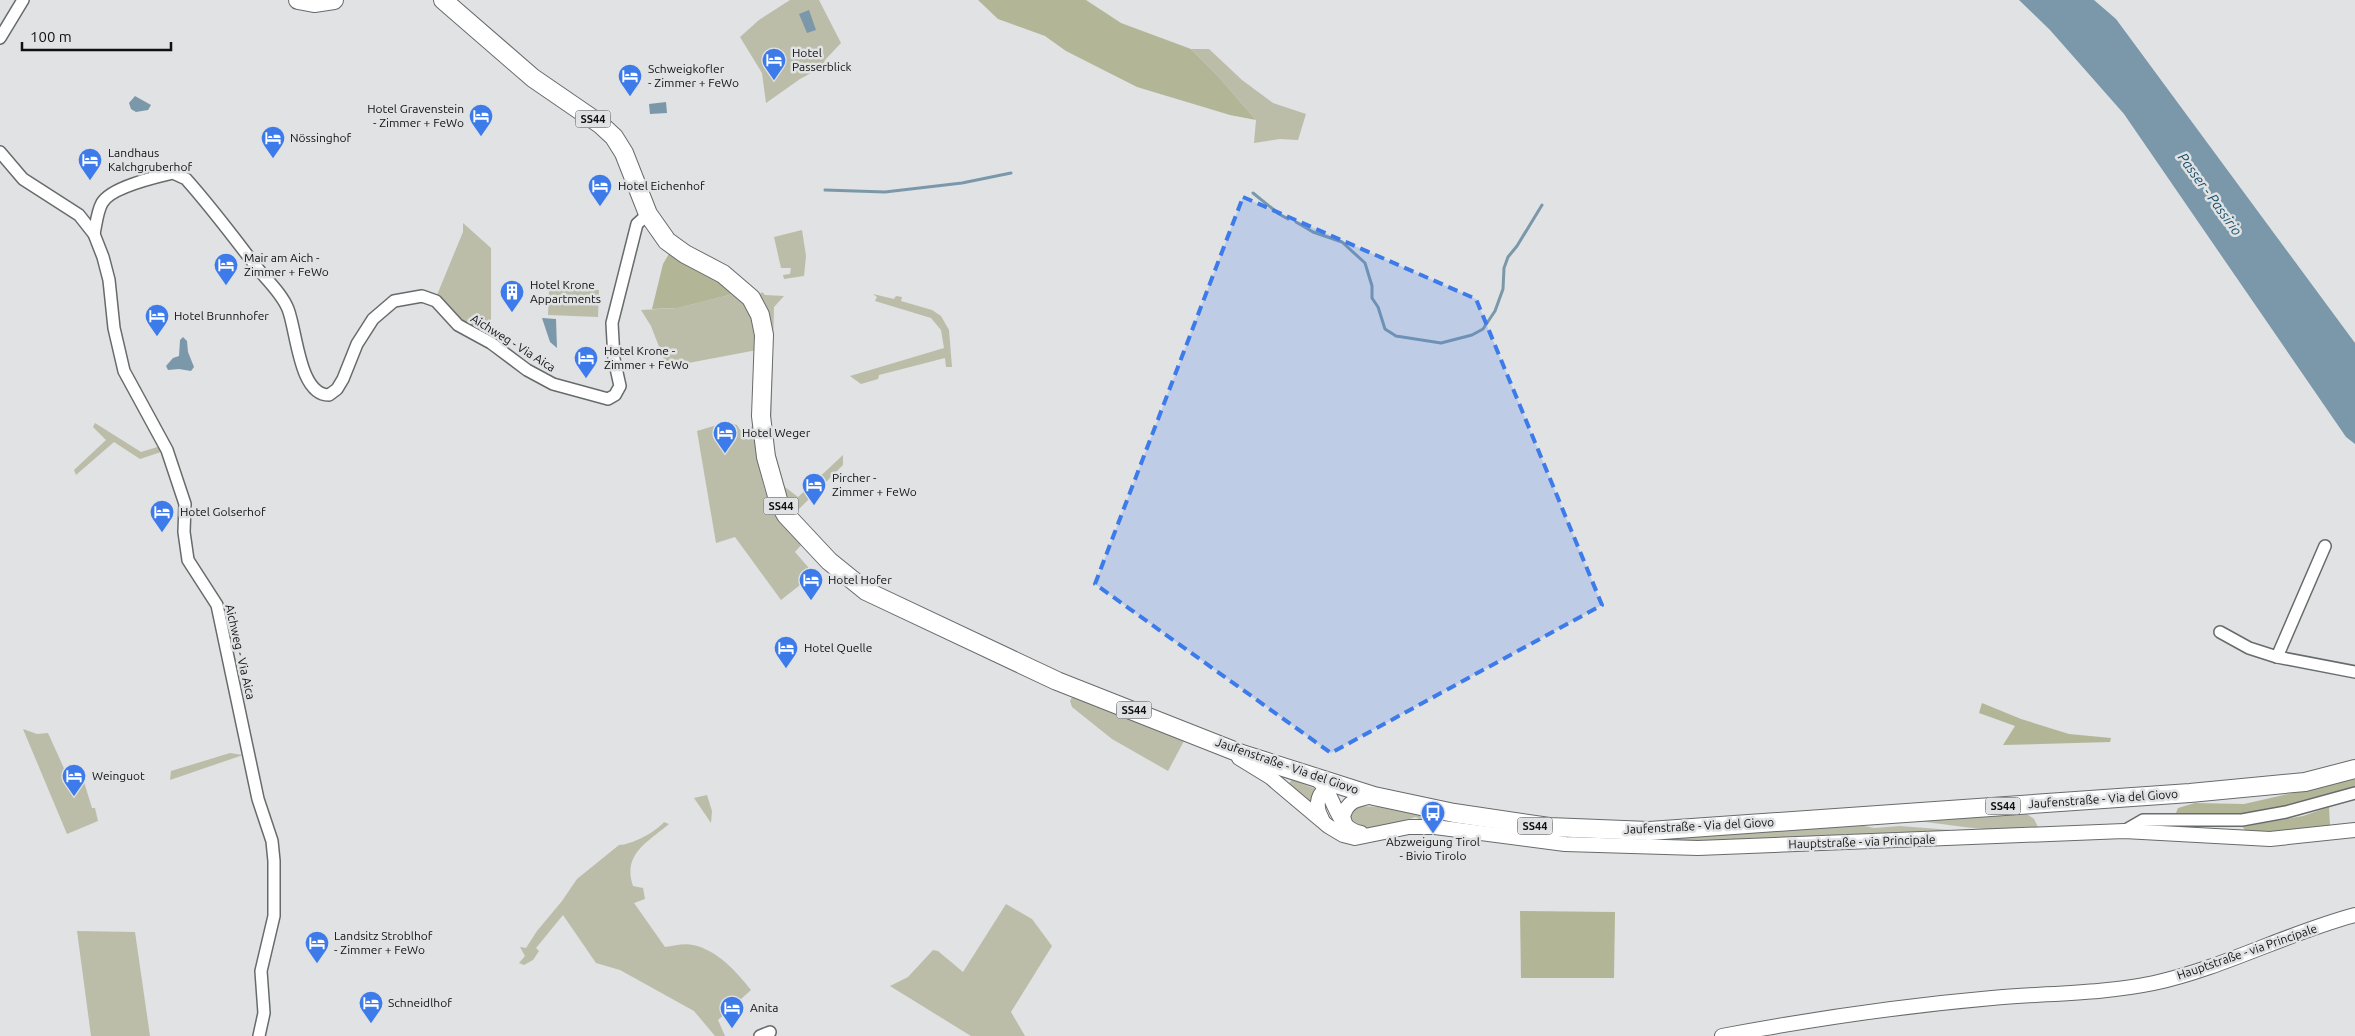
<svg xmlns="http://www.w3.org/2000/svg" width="2355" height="1036" font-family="Ubuntu,sans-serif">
<rect width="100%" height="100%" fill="#e0e2e4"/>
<g fill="#bbbda9">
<path d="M790 0H819L841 43 825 60 822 67 800 79 766 103 762 73 740 37 759 20Z"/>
<path d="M1191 49H1209L1242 80 1273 103 1306 114 1298 140 1280 139 1254 143 1256 120 1217 75Z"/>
<path d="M463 223 491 248V339L462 323 437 295 463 232Z"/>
<path d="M802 230 806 256 804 276 784 279 783 275 790 274 791 268H781L774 237Z"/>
<path d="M549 289 599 290 598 317 548 315Z"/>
<path d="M762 292 765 295 784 296 774 307 771 437 785 487 798 497 843 455V465L796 512 789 505 770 452 757 297Z"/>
<path d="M737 293C751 314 756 324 757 350L667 367 651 326 641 310 678 308Z"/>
<path d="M873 294 894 299 896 296 902 297 901 301 932 310 941 316 949 330 952 367H946L945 358 879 375 878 379 861 384 850 376 944 348 941 330 931 318 875 301 877 297Z"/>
<path d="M727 422 737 425 740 430 754 426C756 458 762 489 776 517L778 516 803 543 795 552 814 574 781 600 735 537 716 543 697 431Z"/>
<path d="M95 423 141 452 164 445 167 450 140 459 114 442 76 475 74 470 106 440 93 427Z"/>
<path d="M1073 695 1185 739 1168 771 1112 739 1072 707 1070 701Z"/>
<path d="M23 729 37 734 48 733 67 775 80 769 92 808H95L98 821 67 834Z"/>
<path d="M230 753 243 755 170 780 171 771Z"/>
<path d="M1292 780 1316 789 1311 804 1288 784Z"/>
<path d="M707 795 712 811 711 823 694 798Z"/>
<path d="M1359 806 1382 807 1429 817 1433 821H1422L1416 817 1389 825 1361 829 1350 821V810Z"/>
<path d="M2024 812 2034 819 2038 827C2026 838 1931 822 1910 820Z"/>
<path d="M664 822 669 824C648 842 622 854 633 886L643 888 645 899 634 903 665 947C674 946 684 943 693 945 717 950 736 971 751 990L718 1020 725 1036H715L694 1011 620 970 596 963 563 915 536 948 539 951 533 960 524 965 519 963 525 956 520 947 526 948 537 931 562 901 577 879 619 845C631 845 656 832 664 822Z"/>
<path d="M1855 824 1874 828 1900 826 1989 833 1682 843 1637 839Z"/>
<path d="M1006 904 1032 919 1052 946 1011 1012 1025 1036H971L890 986 908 977 933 950 938 951 963 972Z"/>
<path d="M77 931 135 932 150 1036H91Z"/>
</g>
<g fill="#b2b697">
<path d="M978 0H1086L1121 23 1191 49 1217 75 1256 120 1230 115 1137 87 1066 51 1045 36 998 19Z"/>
<path d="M670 252 717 278 737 293 678 308 652 309 663 264Z"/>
<path d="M1982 703 2021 719 2069 734 2111 738 2110 742 2003 745 2015 726 1979 713Z"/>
<path d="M2355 779V789L2246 816 2176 813 2178 808 2195 803 2244 804Z"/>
<path d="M2329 807 2330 825 2295 831 2246 832 2243 827 2303 816Z"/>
<path d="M1520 911 1615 912 1614 978H1521Z"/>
</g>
<g fill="#7a98aa">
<path d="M2019 0H2094L2116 19 2355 343V444L2346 437 2124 114 2050 30Z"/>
<path d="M809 10 816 30 807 33 799 14Z"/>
<path d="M135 96 151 105 148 110 136 112 131 109 129 103Z"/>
<path d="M666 102 667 113 650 114 649 104Z"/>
<path d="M542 318 556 319 557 348 550 342Z"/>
<path d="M183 337 187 341 188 352 194 367 191 371 179 369 168 370 166 366 173 358 179 356 180 340Z"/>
</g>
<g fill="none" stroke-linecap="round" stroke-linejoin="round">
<g stroke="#7a98aa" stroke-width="3">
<path d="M825 190 885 192 962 183 1011 173"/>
<path d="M1253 193 1279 214 1288 219"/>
<path d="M1296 222 1313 232 1342 242 1365 263 1372 286V298L1378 307 1385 329 1396 336 1441 343 1472 335 1483 329 1495 311 1503 289 1504 268 1508 257 1517 246 1542 205"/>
</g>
<defs>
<g id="minor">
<path d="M0 38 23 0"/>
<path d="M0 152 23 179 79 215 94 234 103 257 109 280 114 328 124 371 167 450 185 504 184 532 188 560 217 605 258 799 272 841 274 861V916L261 971 264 1013 259 1036"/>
<path d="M94 234C96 225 97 212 102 203 111 187 156 177 173 173L186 179C212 208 235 239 258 269 268 281 282 294 288 309 297 332 299 395 329 395L337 389 343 379 357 344 373 319 394 301 422 296 436 301 458 325 491 343 527 370 553 384 608 399 615 395 620 386 614 359 612 323 637 224 648 214"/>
<path d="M2325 546 2277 657 2355 672"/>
<path d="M2220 632 2249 648 2277 657"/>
<path d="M2124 831 2143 820H2242L2286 812 2355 793"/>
<path d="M760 1036 770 1032"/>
</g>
<g id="tertiary">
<path d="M1239 758 1270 777 1328 826 1343 835 1355 838 1409 827H1435L1565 844 1698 848 2124 831 2270 839 2355 830"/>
<path d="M1315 778C1337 793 1333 828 1361 833"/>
<path d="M1322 819C1314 805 1317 790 1334 786"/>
<path d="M1346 826 1343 817C1347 800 1358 799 1374 796"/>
<path d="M1722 1036C1812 1019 1901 1006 1992 998 2046 993 2101 994 2154 983 2223 968 2287 933 2355 915"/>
</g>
<g id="primary">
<path d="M298 0 314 3 334 0"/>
<path d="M443 0 533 78 600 124 614 137 624 153 648 214 667 241 685 254 723 274 751 298 760 315 764 335 761 416 766 457 779 503 786 515 829 561 866 591 1057 681 1242 754 1374 796 1454 813 1549 827 1649 831 2190 793 2305 782 2355 769"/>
</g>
</defs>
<use href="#minor" stroke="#686b6c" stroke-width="14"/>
<use href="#tertiary" stroke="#686b6c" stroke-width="16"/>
<use href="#primary" stroke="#686b6c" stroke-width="20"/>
<use href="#minor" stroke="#fff" stroke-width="11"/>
<use href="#tertiary" stroke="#fff" stroke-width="14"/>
<use href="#primary" stroke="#fff" stroke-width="18"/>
</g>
<path fill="#3d7aea" fill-opacity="0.2" stroke="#3d7aea" stroke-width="4" stroke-dasharray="10 6" stroke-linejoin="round" d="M1243 197 1476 299 1602 605 1331 753 1095 584Z"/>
<defs>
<symbol id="hotel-pin" viewBox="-11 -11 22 30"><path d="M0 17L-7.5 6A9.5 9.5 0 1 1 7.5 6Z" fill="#3d7aea" stroke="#e0e2e4"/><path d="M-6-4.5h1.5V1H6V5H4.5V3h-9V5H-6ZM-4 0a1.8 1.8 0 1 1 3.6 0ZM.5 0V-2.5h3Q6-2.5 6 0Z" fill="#fff"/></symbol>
<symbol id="building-pin" viewBox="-11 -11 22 30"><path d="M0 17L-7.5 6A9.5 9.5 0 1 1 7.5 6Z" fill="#3d7aea" stroke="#e0e2e4"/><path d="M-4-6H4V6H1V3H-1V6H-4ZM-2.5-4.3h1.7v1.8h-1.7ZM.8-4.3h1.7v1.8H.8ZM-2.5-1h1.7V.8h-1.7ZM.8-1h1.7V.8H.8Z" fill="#fff"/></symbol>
<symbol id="bus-pin" viewBox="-11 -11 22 30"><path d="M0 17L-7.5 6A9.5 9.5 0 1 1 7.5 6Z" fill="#3d7aea" stroke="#e0e2e4"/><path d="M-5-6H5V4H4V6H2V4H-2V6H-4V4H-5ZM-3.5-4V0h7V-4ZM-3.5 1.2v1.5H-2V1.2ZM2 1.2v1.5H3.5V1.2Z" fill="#fff"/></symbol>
</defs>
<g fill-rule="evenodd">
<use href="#hotel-pin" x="760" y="46" width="28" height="38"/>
<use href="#hotel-pin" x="616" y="62" width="28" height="38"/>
<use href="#hotel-pin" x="467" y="102" width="28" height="38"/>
<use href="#hotel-pin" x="259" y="124" width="28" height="38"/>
<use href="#hotel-pin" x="76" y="146" width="28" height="38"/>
<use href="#hotel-pin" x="586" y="172" width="28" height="38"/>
<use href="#hotel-pin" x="212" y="251" width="28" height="38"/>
<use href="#building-pin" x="498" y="278" width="28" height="38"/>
<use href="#hotel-pin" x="143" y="302" width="28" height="38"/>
<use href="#hotel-pin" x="572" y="344" width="28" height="38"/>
<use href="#hotel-pin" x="711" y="419" width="28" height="38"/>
<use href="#hotel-pin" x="800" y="471" width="28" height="38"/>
<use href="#hotel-pin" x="148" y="498" width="28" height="38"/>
<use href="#hotel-pin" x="797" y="566" width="28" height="38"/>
<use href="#hotel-pin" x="772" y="634" width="28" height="38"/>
<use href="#hotel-pin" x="60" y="762" width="28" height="38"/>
<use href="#bus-pin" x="1419" y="799" width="28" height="38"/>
<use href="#hotel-pin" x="303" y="929" width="28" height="38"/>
<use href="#hotel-pin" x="357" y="989" width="28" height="38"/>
<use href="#hotel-pin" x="718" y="994" width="28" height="38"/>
</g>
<g text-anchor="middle" stroke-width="5" stroke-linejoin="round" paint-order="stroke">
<g fill="#e0e2e4" stroke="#4e4f50" stroke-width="1">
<rect x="575.5" y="110.5" width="35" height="17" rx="4"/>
<rect x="763.5" y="497.5" width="35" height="17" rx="4"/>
<rect x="1116.5" y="701.5" width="35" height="17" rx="4"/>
<rect x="1985.5" y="797.5" width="35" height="17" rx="4"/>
<rect x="1517.5" y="817.5" width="35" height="17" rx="4"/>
</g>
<g font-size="11" font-weight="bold" fill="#101011">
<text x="593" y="123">SS44</text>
<text x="781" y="510">SS44</text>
<text x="1134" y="714">SS44</text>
<text x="2003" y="810">SS44</text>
<text x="1535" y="830">SS44</text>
</g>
<g font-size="12" fill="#101011" stroke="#e0e2e4" text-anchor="start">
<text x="792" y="57">Hotel<tspan x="792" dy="14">Passerblick</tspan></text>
<text x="648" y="73">Schweigkofler<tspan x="648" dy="14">- Zimmer + FeWo</tspan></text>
<text x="464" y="113" text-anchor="end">Hotel Gravenstein<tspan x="464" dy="14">- Zimmer + FeWo</tspan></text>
<text x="290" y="142">Nössinghof</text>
<text x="108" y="157">Landhaus<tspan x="108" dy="14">Kalchgruberhof</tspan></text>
<text x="618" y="190">Hotel Eichenhof</text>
<text x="244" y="262">Mair am Aich -<tspan x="244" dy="14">Zimmer + FeWo</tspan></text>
<text x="530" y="289">Hotel Krone<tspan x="530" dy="14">Appartments</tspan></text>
<text x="174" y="320">Hotel Brunnhofer</text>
<text x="604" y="355">Hotel Krone -<tspan x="604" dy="14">Zimmer + FeWo</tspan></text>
<text x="742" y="437">Hotel Weger</text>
<text x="832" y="482">Pircher -<tspan x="832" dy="14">Zimmer + FeWo</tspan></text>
<text x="180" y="516">Hotel Golserhof</text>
<text x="828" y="584">Hotel Hofer</text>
<text x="804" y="652">Hotel Quelle</text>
<text x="92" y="780">Weinguot</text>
<text x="1433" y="846" text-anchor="middle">Abzweigung Tirol<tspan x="1433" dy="14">- Bivio Tirolo</tspan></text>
<text x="334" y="940">Landsitz Stroblhof<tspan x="334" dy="14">- Zimmer + FeWo</tspan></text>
<text x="388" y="1007">Schneidlhof</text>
<text x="750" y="1012">Anita</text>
</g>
<g font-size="12" fill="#101011" stroke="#e0e2e4">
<text transform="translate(513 343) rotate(32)" y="4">Aichweg - Via Aica</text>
<text transform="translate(240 652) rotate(77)" y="4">Aichweg - Via Aica</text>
<text transform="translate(1287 766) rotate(19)" y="4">Jaufenstraße - Via del Giovo</text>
<text transform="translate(2103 799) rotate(-4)" y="4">Jaufenstraße - Via del Giovo</text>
<text transform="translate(1699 826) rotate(-3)" y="4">Jaufenstraße - Via del Giovo</text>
<text transform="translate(1862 842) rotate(-2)" y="4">Hauptstraße - via Principale</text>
<text transform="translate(2247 952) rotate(-19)" y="4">Hauptstraße - via Principale</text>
</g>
<g font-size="14" font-style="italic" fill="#19526d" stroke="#e0e2e4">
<text transform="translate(2210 194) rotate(54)" y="5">Passer - Passirio</text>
</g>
</g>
<path d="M22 42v8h149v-8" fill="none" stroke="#101011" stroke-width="2.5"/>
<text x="30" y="42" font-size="15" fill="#101011" stroke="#e0e2e4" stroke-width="4" paint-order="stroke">100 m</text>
</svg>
